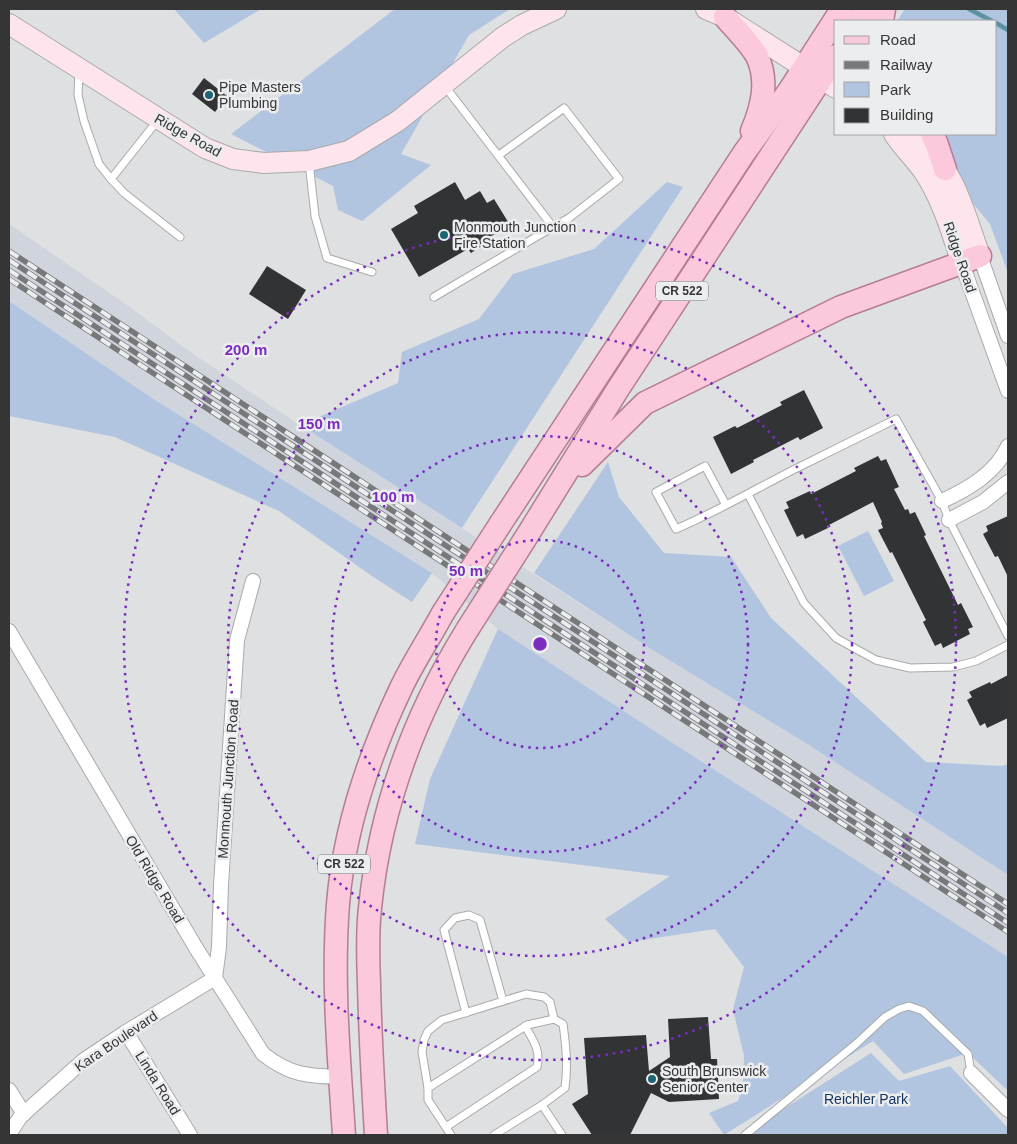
<svg xmlns="http://www.w3.org/2000/svg" width="1017" height="1144" font-family="Helvetica,sans-serif">
<rect width="100%" height="100%" fill="#dfe0e2"/>
<path fill="#d0d5dd" d="M9 224 120 300 192 353 300 425 651 649 809 745 1008 875V957L679 747 498 629 432 573 152 398 9 301Z"/>
<g fill="#b1c4e0">
<path d="M174 9H261L204 43Z"/>
<path d="M395 9H510L469 35 401 154 431 165 362 221 338 210 333 186 231 134Z"/>
<path d="M905 9H1008V273L990 224 937 160 918 134H996V21H897Z"/>
<path d="M667 182 683 187 462 528 300 425 398 383 402 352 479 319 513 274 594 249Z"/>
<path d="M9 301 152 398 432 573 412 602 372 576 279 511 115 437 9 416Z"/>
<path d="M608 462 619 497 664 553 731 557 771 618 926 762 1002 766 1008 764V875L809 745 651 649 534 573Z"/>
<path d="M868 531 894 581 864 596 838 546Z"/>
<path d="M498 629 679 747 1008 957V1091L968 1053 904 1074 873 1041 724 1135 709 1113 738 1101 743 1088 744 1056 733 1009 744 967 715 929 629 942 605 919 670 876 415 844 430 779Z"/>
<path d="M871 1053 899 1081 950 1066 1008 1128V1135H743Z"/>
</g>
<g fill="none" stroke-linecap="round" stroke-linejoin="round">
<g stroke="#5d92a1" stroke-width="4.5">
<path d="M969 9 992 21"/>
<path d="M996 23 1008 30"/>
</g>
</g>
<g fill="#323334">
<path d="M204 78 227 96 215 112 192 94Z"/>
<path d="M455 182 465 200 480 191 487 203 494 199 510 225 483 241 485 244 471 253 468 249 419 277 391 229 418 213 414 206Z"/>
<path d="M267 266 306 290 288 319 249 294Z"/>
<path d="M804 390 823 428 800 440 798 437 753 460 754 462 731 474 713 437 735 426 737 428 782 405 780 402Z"/>
<path d="M878 456 881 461 886 459 899 487 894 489 905 510 908 509 910 514 915 512 926 535 924 536 958 605 961 603 973 627 968 629 970 634 943 648 941 643 935 646 923 622 926 620 892 552 890 553 878 530 883 528 881 523 882 522 873 502 827 526 828 528 805 539 803 534 797 537 784 510 789 508 786 502 810 491 811 494 856 471 854 468Z"/>
<path d="M1008 516V577L998 556 995 557 983 534 988 531 986 526Z"/>
<path d="M1008 675V718L987 728 985 723 980 726 967 700 972 697 969 692 990 682 991 684Z"/>
<path d="M708 1017 711 1059H717L719 1099 669 1102 651 1093 630 1135H592L572 1104 588 1094 584 1038 646 1035 649 1071 670 1057 668 1019Z"/>
</g>
<g fill="none" stroke-linecap="round" stroke-linejoin="round">
<defs>
<g id="lane">
<path d="M79 70 78 95 84 121 99 164 111 179"/>
<path d="M444 85 553 227 569 218 619 179 564 108 499 155"/>
<path d="M158 120 111 179 124 193 180 237"/>
<path d="M309 162 315 216 327 258 372 272"/>
<path d="M434 297 553 227"/>
<path d="M748 494 804 603 836 638 876 660 910 668 953 667 976 661 1008 645"/>
<path d="M726 505 705 466 656 492 676 529C716 512 754 490 793 470 827 453 862 436 896 419L942 501 949 520 1008 636"/>
<path d="M466 1013 444 930 455 918 469 915 480 920 503 1001"/>
<path d="M428 1088 422 1052 424 1040 428 1031 442 1020 526 994 544 997 550 1002 554 1019"/>
<path d="M446 1127 537 1067C541 1050 533 1040 525 1026"/>
<path d="M451 1135 428 1100V1088L527 1025 554 1019 563 1024C566 1046 568 1065 565 1088L542 1105 562 1135"/>
<path d="M494 1135 542 1105"/>
<path d="M745 1135 856 1044 885 1017 899 1009 909 1006 923 1011 968 1054 971 1073"/>
</g>
<g id="street">
<path d="M980 256 1008 336"/>
<path d="M962 264 1008 391"/>
<path d="M942 501C968 489 996 473 1008 446"/>
<path d="M949 520 983 502 1008 482"/>
<path d="M9 631 196 948 263 1054C290 1075 307 1076 340 1077"/>
<path d="M126 1032 190 1135"/>
<path d="M971 1073 1008 1110"/>
<path d="M9 1090 24 1114"/>
<path d="M9 1134 21 1116 84 1060 126 1032 215 978 219 947 221 885 237 640 253 581"/>
</g>
<g id="secondary">
<path d="M706 9 725 17 836 88"/>
<path d="M9 24 205 148 233 159 264 163 309 161 349 151 398 121 503 37 522 25 556 9"/>
<path d="M894 134C904 150 920 163 929 180 944 206 953 236 962 264"/>
<path d="M909 134C914 137 920 141 925 145 956 173 966 218 980 256"/>
</g>
<g id="primary">
<path d="M725 17C735 29 749 42 757 56 769 81 762 107 752 131"/>
<path d="M859 21 867 9"/>
<path d="M882 21 884 9"/>
<path d="M932 134 936 142 945 169"/>
<path d="M582 465 645 403 841 307 980 256"/>
<path d="M501 523 744 153 789 91 842 9"/>
<path d="M525 539 618 389 836 56"/>
<path d="M344 1135C339 1058 332 981 338 904 344 829 370 753 402 686 414 661 430 637 443 613"/>
<path d="M376 1135C373 1085 370 1034 369 983 368 958 367 933 370 908 380 809 415 714 467 630"/>
</g>
</defs>
<use href="#lane" stroke="#a8aaab" stroke-width="9"/>
<use href="#street" stroke="#a8aaab" stroke-width="16"/>
<use href="#secondary" stroke="#a8aaab" stroke-width="22"/>
<use href="#primary" stroke="#b47d92" stroke-width="25"/>
<use href="#lane" stroke="#fff" stroke-width="7"/>
<use href="#street" stroke="#fff" stroke-width="14"/>
<use href="#secondary" stroke="#fde4ed" stroke-width="20"/>
<use href="#primary" stroke="#fbc8dc" stroke-width="22"/>
<defs>
<g id="rail">
<path d="M9 251 1008 904"/>
<path d="M9 260 1008 913"/>
<path d="M9 270 1008 923"/>
<path d="M9 279 1008 932"/>
</g>
</defs>
<use href="#rail" stroke="#777879" stroke-width="5.5"/>
<use href="#rail" stroke="#ecedef" stroke-width="4" stroke-dasharray="11" stroke-linecap="butt"/>
<defs>
<g id="primary-bridge">
<path d="M443 613 501 523"/>
<path d="M467 630 525 539"/>
</g>
</defs>
<use href="#primary-bridge" stroke="#b47d92" stroke-width="25" stroke-linecap="butt"/>
<use href="#primary-bridge" stroke="#fbc8dc" stroke-width="22"/>
</g>
<g fill="none" stroke="#7b2cbf" stroke-width="2.5" stroke-dasharray="2.5 5">
<circle cx="540" cy="644" r="104"/>
<circle cx="540" cy="644" r="208"/>
<circle cx="540" cy="644" r="312"/>
<circle cx="540" cy="644" r="416"/>
</g>
<g fill="#1d6573" stroke="#ecedef" stroke-width="2">
<circle cx="209" cy="95" r="5"/>
<circle cx="444" cy="235" r="5"/>
<circle cx="652" cy="1079" r="5"/>
</g>
<g text-anchor="middle" stroke-width="5" stroke-linejoin="round" paint-order="stroke">
<g fill="#ecedef" stroke="#6c6c6e" stroke-width="1">
<rect x="656" y="281.5" width="52" height="19" rx="4"/>
<rect x="318" y="854.5" width="52" height="19" rx="4"/>
</g>
<g font-size="12" font-weight="bold" fill="#353536">
<text x="682" y="295">CR 522</text>
<text x="344" y="868">CR 522</text>
</g>
<g font-size="14" fill="#353536" stroke="#ecedef" text-anchor="start">
<text x="219" y="92">Pipe Masters<tspan x="219" dy="16">Plumbing</tspan></text>
<text x="454" y="232">Monmouth Junction<tspan x="454" dy="16">Fire Station</tspan></text>
<text x="662" y="1076">South Brunswick<tspan x="662" dy="16">Senior Center</tspan></text>
</g>
<g font-size="14" fill="#353536" stroke="#ecedef">
<text transform="translate(188 135) rotate(29)" y="5">Ridge Road</text>
<text transform="translate(960 257) rotate(71)" y="5">Ridge Road</text>
<text transform="translate(228 779) rotate(-86)" y="5">Monmouth Junction Road</text>
<text transform="translate(155 879) rotate(59)" y="5">Old Ridge Road</text>
<text transform="translate(116 1041) rotate(-34)" y="5">Kara Boulevard</text>
<text transform="translate(158 1083) rotate(58)" y="5">Linda Road</text>
</g>
<g font-size="14" fill="#163564" stroke="#ecedef">
<text x="866" y="1104">Reichler Park</text>
</g>
</g>
<circle cx="540" cy="644" r="8" fill="#7b2cbf" stroke="#ecedef" stroke-width="2.5"/>
<g font-size="15" text-anchor="middle" font-weight="bold" fill="#7b2cbf" stroke="#ecedef" stroke-width="5" stroke-linejoin="round" paint-order="stroke">
<text x="246" y="355">200 m</text>
<text x="319" y="429">150 m</text>
<text x="393" y="502">100 m</text>
<text x="466" y="576">50 m</text>
</g>
<rect width="1017" height="1144" fill="none" stroke="#353536" stroke-width="20"/>
<rect x="834" y="20" width="162" height="115" fill="#ecedef" stroke="#a3a3a5"/>
<rect x="844" y="36" width="25" height="8" fill="#fbc8dc" stroke="#a3a3a5"/>
<text x="880" y="45" font-size="15" fill="#353536">Road</text>
<rect x="844" y="61" width="25" height="8" fill="#777879" stroke="#a3a3a5"/>
<text x="880" y="70" font-size="15" fill="#353536">Railway</text>
<rect x="844" y="82" width="25" height="15" fill="#b1c4e0" stroke="#a3a3a5"/>
<text x="880" y="95" font-size="15" fill="#353536">Park</text>
<rect x="844" y="108" width="25" height="15" fill="#323334" stroke="#a3a3a5"/>
<text x="880" y="120" font-size="15" fill="#353536">Building</text>
</svg>
